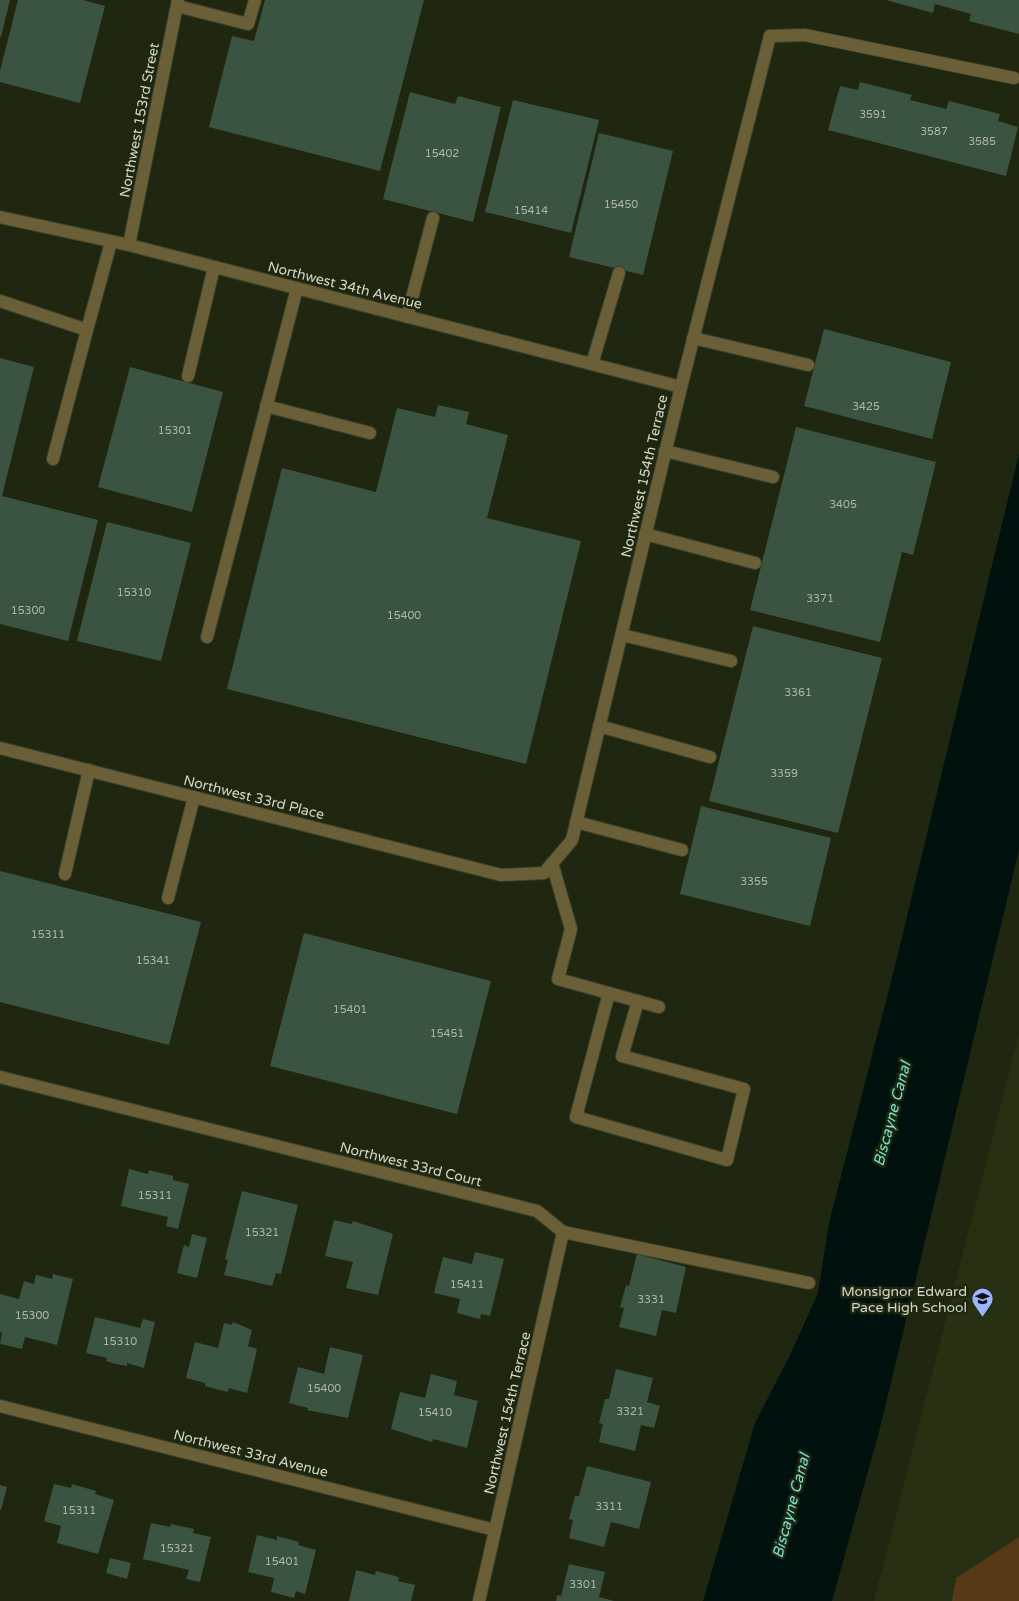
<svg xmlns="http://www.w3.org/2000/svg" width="1019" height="1601" font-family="'Varela Round',sans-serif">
<rect width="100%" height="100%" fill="#202710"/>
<path fill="#273012" d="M1019 1034V1601H874Z"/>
<path fill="#583917" d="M1019 1537V1601H952L956 1578Z"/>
<path fill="#00110e" d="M1019 454V850L880 1428 832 1601H703L755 1423 790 1355 818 1293 829 1223 895 966Z"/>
<g fill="#3b5341">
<path d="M0 0H10L1 37H0Z"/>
<path d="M18 0H83L105 6 80 103 0 82V71Z"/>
<path d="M265 0H424L380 171 209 127 232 36 254 41Z"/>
<path d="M886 0H1019V34L969 21 971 14 935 4 933 13Z"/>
<path d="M860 82 912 95 910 100 946 109 949 101 1000 114 998 121 1018 127 1006 176 828 130 840 86 858 90Z"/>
<path d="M410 92 455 104 458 96 501 107 473 222 383 199Z"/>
<path d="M513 100 599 120 571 233 485 212Z"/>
<path d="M599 133 673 151 643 275 569 257Z"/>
<path d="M824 329 951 362 932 439 804 406Z"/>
<path d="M0 358 34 367 2 496 98 520 68 641 0 624Z"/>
<path d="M130 367 223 392 192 512 98 487Z"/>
<path d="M438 405 469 412 466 424 508 435 487 518 581 541 526 764 227 689 282 468 376 492 397 408 435 417Z"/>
<path d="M796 427 936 462 913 555 902 552 880 642 750 610Z"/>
<path d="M107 522 191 543 161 661 77 641Z"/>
<path d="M753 626 882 658 838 833 709 801Z"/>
<path d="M701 806 831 838 810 926 680 894Z"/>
<path d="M0 871 201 922 169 1045 0 1002Z"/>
<path d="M304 933 491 981 457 1114 270 1066Z"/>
<path d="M129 1169 148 1174 149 1170 173 1176V1180L189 1184 178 1229 166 1226 168 1217 121 1206Z"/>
<path d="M242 1191 298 1205 281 1274 276 1273 272 1286 224 1275 228 1260 225 1259Z"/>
<path d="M334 1220 352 1224 353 1221 393 1234 378 1295 346 1288 353 1262 325 1256Z"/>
<path d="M192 1234 207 1238 197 1278 177 1273 184 1245 189 1247Z"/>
<path d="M475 1252 504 1259 490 1316 481 1314 480 1319 457 1313 460 1299 434 1293 443 1257 472 1264Z"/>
<path d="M637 1254 686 1267 676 1313 662 1310 656 1336 619 1327 624 1308 620 1307 626 1285 629 1286Z"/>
<path d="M53 1274 73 1279 57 1345 25 1337 22 1349 0 1344 2 1332H0V1294L19 1299 24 1281 34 1284 36 1275 52 1279Z"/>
<path d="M95 1317 140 1328 143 1319 155 1322 144 1368 127 1363V1366L116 1364 106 1361 107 1358 86 1353Z"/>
<path d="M233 1322 252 1330 248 1346 257 1349 247 1393 229 1388 228 1392 205 1386V1383L186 1378 195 1342 218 1348 224 1323 232 1325Z"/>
<path d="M330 1347 363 1355 348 1418 307 1410 308 1408 289 1403 298 1367 324 1374Z"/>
<path d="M616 1369 653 1378 647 1402 660 1406 654 1428 641 1425 635 1451 599 1442 603 1424 599 1423 605 1399H609Z"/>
<path d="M431 1374 457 1381 454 1395 478 1401 467 1448 433 1439 432 1442 391 1429 400 1392 425 1398Z"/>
<path d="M587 1466 651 1482 639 1529 611 1522 604 1547 569 1538 573 1520 569 1519 575 1496H579Z"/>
<path d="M54 1484 71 1488 72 1484 96 1491 95 1494 114 1500 98 1554 57 1543 61 1526 44 1521Z"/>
<path d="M0 1485 7 1487 1 1510H0Z"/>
<path d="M151 1523 170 1527 171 1524 194 1529 193 1533 211 1537 200 1582 186 1579 189 1570 143 1559Z"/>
<path d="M257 1535 277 1540V1536L299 1542 298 1545 316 1550 305 1594 296 1591 294 1598 271 1592 274 1578 248 1572Z"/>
<path d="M110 1558 131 1563 127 1579 106 1573Z"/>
<path d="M569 1564 605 1572 599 1597 614 1601H556L557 1595 561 1596Z"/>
<path d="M356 1570 375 1575 376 1571 399 1577 398 1581 415 1585 411 1601H349Z"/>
</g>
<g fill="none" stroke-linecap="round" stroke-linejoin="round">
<defs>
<g id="service">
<path d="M177 6 248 24 255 0"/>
<path d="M770 36 805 35 1014 78"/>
<path d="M0 301 87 330 53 459"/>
<path d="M407 317 433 218"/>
<path d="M87 330 111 242"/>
<path d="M693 338 808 365"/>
<path d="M592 364 619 273"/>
<path d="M188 376 214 267"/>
<path d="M266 406 370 433"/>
<path d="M665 451 773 477"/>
<path d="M645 534 755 563"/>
<path d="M622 635 731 661"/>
<path d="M207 637 297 288"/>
<path d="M599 726 710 757"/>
<path d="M576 822 682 850"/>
<path d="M552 863 571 929 558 979 659 1007"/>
<path d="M65 874 89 770"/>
<path d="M168 898 194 797"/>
<path d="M609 993 576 1117 727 1160 744 1089 622 1056 638 1001"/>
</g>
<g id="minor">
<path d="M0 217 129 245 681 387"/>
<path d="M129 245 178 0"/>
<path d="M0 748 501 875 544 873 572 840 681 387 770 36"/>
<path d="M0 1077 537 1211 563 1232 809 1283"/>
<path d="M0 1406 495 1530"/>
<path d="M479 1601 563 1232"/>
</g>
</defs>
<use href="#service" stroke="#3c432d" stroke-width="14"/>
<use href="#minor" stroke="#3c432d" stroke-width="14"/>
<use href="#service" stroke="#6a5f37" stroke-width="12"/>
<use href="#minor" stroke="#6a5f37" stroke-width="12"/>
</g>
<defs>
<symbol id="school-pin" viewBox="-11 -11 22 30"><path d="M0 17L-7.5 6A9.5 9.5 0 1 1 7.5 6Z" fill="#9ab5fd" stroke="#202710"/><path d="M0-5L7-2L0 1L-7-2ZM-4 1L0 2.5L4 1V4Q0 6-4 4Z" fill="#111"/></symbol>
</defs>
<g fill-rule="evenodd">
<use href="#school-pin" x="970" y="1286" width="25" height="34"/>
</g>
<g text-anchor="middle" stroke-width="5" stroke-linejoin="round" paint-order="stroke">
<g font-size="11" fill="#acb6a6">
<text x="873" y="118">3591</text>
<text x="934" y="135">3587</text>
<text x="982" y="145">3585</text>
<text x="442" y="157">15402</text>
<text x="621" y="208">15450</text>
<text x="531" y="214">15414</text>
<text x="866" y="410">3425</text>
<text x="175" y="434">15301</text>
<text x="843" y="508">3405</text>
<text x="134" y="596">15310</text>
<text x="820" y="602">3371</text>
<text x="28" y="614">15300</text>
<text x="404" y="619">15400</text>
<text x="798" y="696">3361</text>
<text x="784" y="777">3359</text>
<text x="754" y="885">3355</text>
<text x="48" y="938">15311</text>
<text x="153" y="964">15341</text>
<text x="350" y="1013">15401</text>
<text x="447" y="1037">15451</text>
<text x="155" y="1199">15311</text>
<text x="262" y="1236">15321</text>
<text x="467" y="1288">15411</text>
<text x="651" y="1303">3331</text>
<text x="32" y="1319">15300</text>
<text x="120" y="1345">15310</text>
<text x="324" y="1392">15400</text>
<text x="630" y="1415">3321</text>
<text x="435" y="1416">15410</text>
<text x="609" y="1510">3311</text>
<text x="79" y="1514">15311</text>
<text x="177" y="1552">15321</text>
<text x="282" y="1565">15401</text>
<text x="583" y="1588">3301</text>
</g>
<g font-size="14" fill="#d2d7c8" stroke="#202710">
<text transform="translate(139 120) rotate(-79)" y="5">Northwest 153rd Street</text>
<text transform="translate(345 285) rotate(14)" y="5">Northwest 34th Avenue</text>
<text transform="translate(644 476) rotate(-77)" y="5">Northwest 154th Terrace</text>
<text transform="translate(254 797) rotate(14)" y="5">Northwest 33rd Place</text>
<text transform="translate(411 1164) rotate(14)" y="5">Northwest 33rd Court</text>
<text transform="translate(507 1413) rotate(-77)" y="5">Northwest 154th Terrace</text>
<text transform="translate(251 1453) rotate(14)" y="5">Northwest 33rd Avenue</text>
</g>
<g font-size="14" fill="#d2d7c8" stroke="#202710" text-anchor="end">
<text x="967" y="1296">Monsignor Edward<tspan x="967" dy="16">Pace High School</tspan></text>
</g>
<g font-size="15" font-style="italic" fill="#78e3d1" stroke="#202710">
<text transform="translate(892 1114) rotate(-75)" y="5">Biscayne Canal</text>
<text transform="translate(791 1506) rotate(-75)" y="5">Biscayne Canal</text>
</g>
</g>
</svg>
